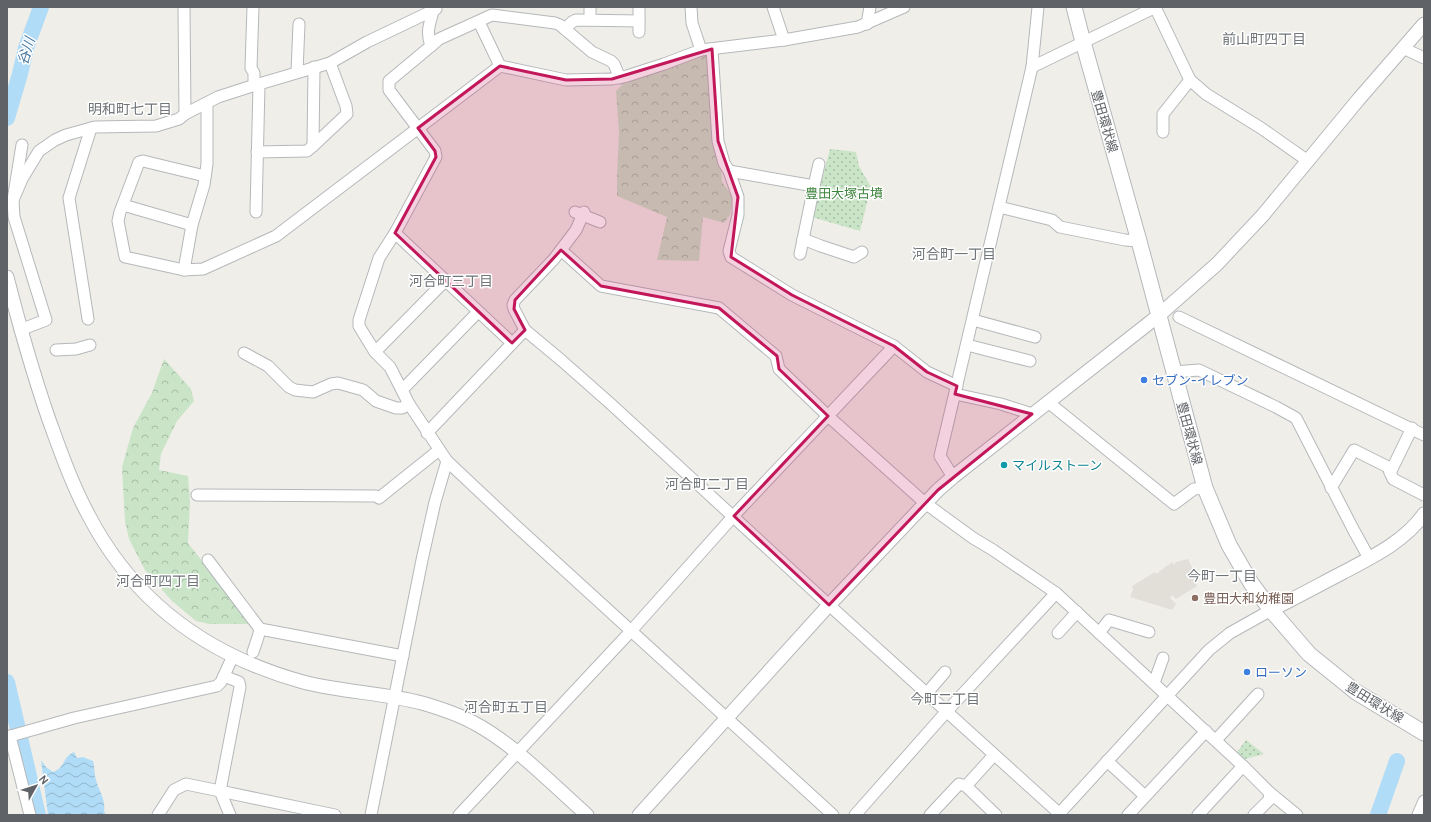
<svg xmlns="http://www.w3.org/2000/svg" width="1431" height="822" font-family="Cabin,'Noto Sans JP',sans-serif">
<defs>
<pattern id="forest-crowns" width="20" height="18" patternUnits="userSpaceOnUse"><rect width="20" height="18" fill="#c9e4c7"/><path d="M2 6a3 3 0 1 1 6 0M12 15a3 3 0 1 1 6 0" fill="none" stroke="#a6bca5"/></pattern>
<pattern id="park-dots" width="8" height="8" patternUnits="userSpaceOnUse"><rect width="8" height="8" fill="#c9e4c7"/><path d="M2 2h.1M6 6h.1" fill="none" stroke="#a6bca5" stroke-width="1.8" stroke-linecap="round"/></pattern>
<pattern id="water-waves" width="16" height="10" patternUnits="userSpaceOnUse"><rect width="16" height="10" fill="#b0dcf7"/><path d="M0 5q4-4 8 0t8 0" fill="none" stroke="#92b6cc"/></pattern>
</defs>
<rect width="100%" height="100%" fill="#f0eee8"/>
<path fill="#e2dfd9" d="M1188 559 1194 571 1192 573 1197 586 1176 599 1172 595 1170 598 1176 604 1172 610 1130 597 1133 590 1132 586 1155 572 1156 574 1172 562 1174 565 1176 562Z"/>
<g fill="url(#forest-crowns)">
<path d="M701 50 710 56 713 96 712 138 721 166 722 182 733 197 730 215 724 223 703 217 699 261 657 260 667 217 617 196V178L619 132 616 91 626 81Z"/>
<path d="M164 359 191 389 194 401 177 421 161 454 159 470 188 476 190 502 188 543 251 624H209L196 621 172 601 145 570 129 539 125 521 122 467 133 428 152 393Z"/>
</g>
<g fill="url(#park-dots)">
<path d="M830 149 856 152 859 166 871 187 860 231 812 217Z"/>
<path d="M1246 740 1264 754 1241 760 1235 755Z"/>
</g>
<path fill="url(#water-waves)" d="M74 752 77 758 83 757 93 761C95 768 94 774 96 780 99 791 106 800 104 811L106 815H48L41 760 46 767 53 772C66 767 62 757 74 752Z"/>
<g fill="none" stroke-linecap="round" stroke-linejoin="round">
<g stroke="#b0dcf7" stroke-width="16">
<path d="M7 118 20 74 26 48 41 7"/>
<path d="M7 682 38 815"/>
<path d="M1378 815 1397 761"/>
</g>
<defs>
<g id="minor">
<path d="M184 7 185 114"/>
<path d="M253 7 251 68 254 73V85"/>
<path d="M434 7C431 22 425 30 431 46L389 81V90L435 151 436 157 395 233 379 258 359 320V326L362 331 375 352 390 367 409 404 447 461 515 525 833 815"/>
<path d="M691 7 692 23 701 50"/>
<path d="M773 7 784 40"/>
<path d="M1155 7 1190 80 1206 94 1261 128 1308 161"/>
<path d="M590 20V7"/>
<path d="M639 21V32"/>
<path d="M479 22 500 66"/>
<path d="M867 24 870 7"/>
<path d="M565 29 572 22 576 20 639 21V7"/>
<path d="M431 46 439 39 492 15 555 23 560 25 592 52 611 61 614 64 620 78"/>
<path d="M1403 48 1424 58"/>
<path d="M712 49 718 141 724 163 729 171 738 197V215L729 251 731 257 792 295 894 346 927 372 957 386"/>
<path d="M314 67 313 146 347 114 346 106 330 63"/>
<path d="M1032 67 1156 7"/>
<path d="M297 72 299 24"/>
<path d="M207 103V164L204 185 192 225 184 270 203 269 276 236 500 66 566 80 612 79 627 76 664 64 701 50 784 40 858 27 904 7"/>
<path d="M1163 132V114L1190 80"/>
<path d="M257 152 307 151 313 146"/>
<path d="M729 171 814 186 800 254"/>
<path d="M814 186 819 164"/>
<path d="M13 200 22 179 39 151 55 140 66 135 95 127 156 126 179 119 185 114 218 97 249 87 330 63 367 42 436 9"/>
<path d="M123 205 192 225"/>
<path d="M999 207 1052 220 1060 227 1125 240 1139 241"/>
<path d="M256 212 259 85"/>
<path d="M575 212 600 222"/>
<path d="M584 212 576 230 554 259 515 300 513 305 514 309 525 330 561 360 612 405 829 605 1061 815"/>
<path d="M395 233 512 343"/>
<path d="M803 239 821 246 854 257 862 252"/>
<path d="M561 250 601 286 719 308 776 356 779 369 828 416 925 503 973 538 993 550 1056 593 1243 766 1269 792 1270 799 1254 815"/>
<path d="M184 270 125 257 118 221 120 212 139 162 143 161 205 176"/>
<path d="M1179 317 1424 435"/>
<path d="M88 319 69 198 91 128"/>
<path d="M973 320 1035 337"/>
<path d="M20 330 46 320 14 217 13 200 22 145"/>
<path d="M967 345 1030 361"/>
<path d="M56 350 76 349 90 345"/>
<path d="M375 352 445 281"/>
<path d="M244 353 268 366 289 387 295 390 313 392 331 384 338 383 363 390 376 401 396 408H402L409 404"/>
<path d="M1174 372 1199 370 1276 407 1296 418 1353 529 1369 558"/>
<path d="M402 390 478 312"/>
<path d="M955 394 1001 404 1032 414"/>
<path d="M1048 402 1174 504 1194 489 1205 488"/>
<path d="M427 433 525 330"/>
<path d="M1390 473 1412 428"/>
<path d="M953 477 940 456 1032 67 1038 7"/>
<path d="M1331 488 1354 450 1388 467 1393 479 1424 495"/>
<path d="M197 495 376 496 379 498 439 450"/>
<path d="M208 560 260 629 258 637 253 652"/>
<path d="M260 629 403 656"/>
<path d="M1058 633 1077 612"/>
<path d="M1099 633 1109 620 1149 632"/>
<path d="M224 676 239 682 240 687 220 791 335 815"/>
<path d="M1154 683 1163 658"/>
<path d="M927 693 945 672"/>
<path d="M10 736 30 815"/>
<path d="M7 737 74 718 217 686 221 682 233 656"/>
<path d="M1216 740 1258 694"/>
<path d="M1107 761 1145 796"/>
<path d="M966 786 994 755"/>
<path d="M1269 792 1297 815"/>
<path d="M158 815 174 790 186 784 220 791 230 815"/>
<path d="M371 815 422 560 435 502 447 461"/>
<path d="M459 815 631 631 738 511 894 346"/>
<path d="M855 815 947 711 1056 593"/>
<path d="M930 815 959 784 966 786 996 815"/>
<path d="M1058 815 1209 650 1230 633 1271 610"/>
<path d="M1128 815 1206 731"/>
<path d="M1198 815 1243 766"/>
<path d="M1418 815 1424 801"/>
</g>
<g id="tertiary">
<path d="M7 277C19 324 32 370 48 417 60 450 72 485 89 516 135 604 209 656 303 682 342 692 384 693 422 703 439 708 458 714 474 723 514 744 553 785 587 815"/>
<path d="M1271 610C1295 598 1319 585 1342 573 1372 557 1404 542 1424 514"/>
<path d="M639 815 829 605 938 490 953 477 1158 316 1217 264 1263 215 1358 100 1424 24"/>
</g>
<path id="secondary" d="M1074 7 1083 42 1139 241 1205 488 1229 545 1251 583 1271 610 1309 654 1356 692 1424 733"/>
</defs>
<use href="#minor" stroke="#b5b8bb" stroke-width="13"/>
<use href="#tertiary" stroke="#b5b8bb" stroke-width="15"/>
<use href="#secondary" stroke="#b4b7bb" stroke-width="17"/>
<use href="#minor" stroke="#fff" stroke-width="11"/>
<use href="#tertiary" stroke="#fff" stroke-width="13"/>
<use href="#secondary" stroke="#fff" stroke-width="15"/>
</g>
<path fill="#c2185b" fill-opacity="0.2" stroke="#c2185b" stroke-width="3" stroke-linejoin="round" d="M712 49 718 141 738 197 731 257 792 295 894 346 927 372 957 386 955 394 1032 414 938 490 829 605 734 516 828 416 779 369 777 356 719 308 601 286 561 250 515 300 514 309 525 330 512 343 395 233 436 157 435 151 418 128 500 66 566 80 612 79Z"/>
<g fill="#3f7fe0" stroke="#fff" stroke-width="1.5">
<circle cx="1144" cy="380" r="4"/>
<circle cx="1247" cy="672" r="4"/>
</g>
<circle fill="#0f9aa8" stroke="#fff" stroke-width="1.5" cx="1004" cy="465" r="4"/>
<circle fill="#8d6e63" stroke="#fff" stroke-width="1.5" cx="1195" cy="598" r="4"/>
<g text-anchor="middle" stroke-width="3" stroke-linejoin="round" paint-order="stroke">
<g font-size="13" fill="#5f6367" stroke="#fff">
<text transform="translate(1105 121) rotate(74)" y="5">豊田環状線</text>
<text transform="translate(1190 433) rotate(75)" y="5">豊田環状線</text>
<text transform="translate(1375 702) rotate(32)" y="5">豊田環状線</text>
</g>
<g font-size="13" fill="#40853f" stroke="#fff">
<text x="844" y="198">豊田大塚古墳</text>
</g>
<g font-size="13" fill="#366cbe" stroke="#fff" text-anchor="start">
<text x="1152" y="385">セブン-イレブン</text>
<text x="1255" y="677">ローソン</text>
</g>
<g font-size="13" fill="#0d838f" stroke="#fff" text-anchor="start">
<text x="1012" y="470">マイルストーン</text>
</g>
<g font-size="13" fill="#785e54" stroke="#fff" text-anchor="start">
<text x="1203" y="603">豊田大和幼稚園</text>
</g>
<g font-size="14" fill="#707578" stroke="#fff">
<text x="1264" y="44">前山町四丁目</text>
<text x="130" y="114">明和町七丁目</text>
<text x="954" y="259">河合町一丁目</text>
<text x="451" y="286">河合町三丁目</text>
<text x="707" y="489">河合町二丁目</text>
<text x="1222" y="581">今町一丁目</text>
<text x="158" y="586">河合町四丁目</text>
<text x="945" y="704">今町二丁目</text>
<text x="506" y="712">河合町五丁目</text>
</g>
<g font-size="14" font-style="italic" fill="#4a79a1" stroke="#fff">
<text transform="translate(26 51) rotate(-73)" y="5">谷川</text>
</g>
</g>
<rect width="1431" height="822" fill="none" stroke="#5f6367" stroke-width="16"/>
<g transform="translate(36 786) rotate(51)" stroke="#ffffff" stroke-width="3" paint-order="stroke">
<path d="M0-3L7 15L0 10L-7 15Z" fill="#5f6367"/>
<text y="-6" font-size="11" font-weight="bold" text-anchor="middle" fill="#5f6367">N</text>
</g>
</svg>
